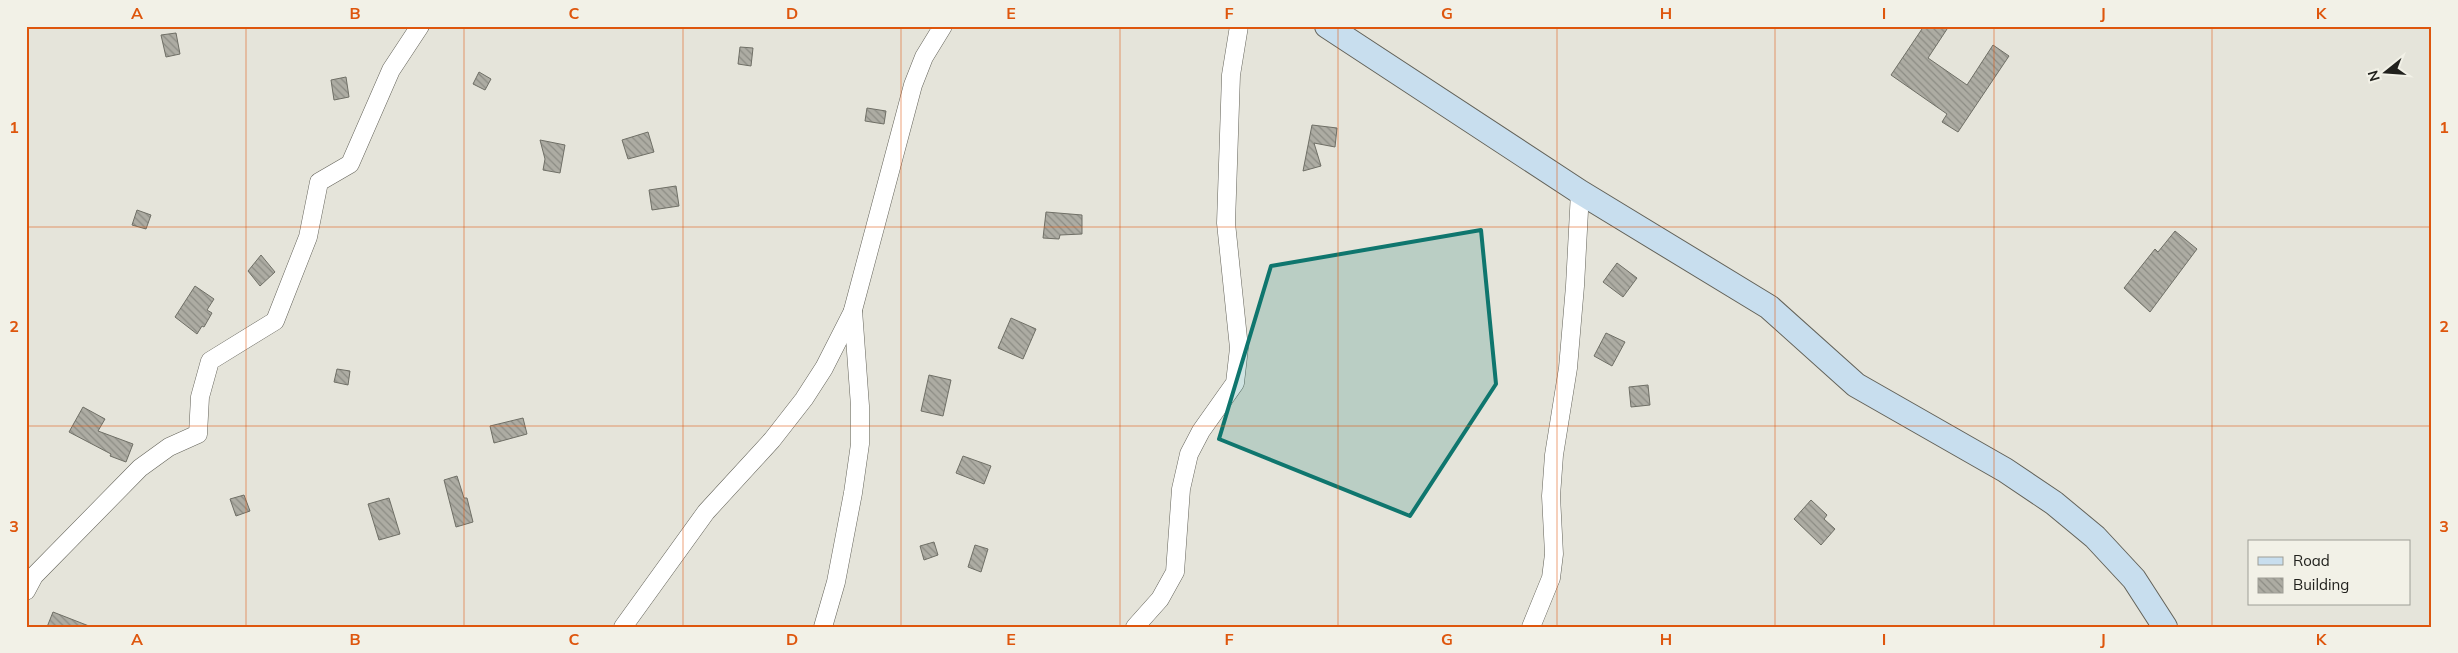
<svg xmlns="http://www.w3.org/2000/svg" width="2458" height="653" font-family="Mulish,sans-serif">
<defs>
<pattern id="building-back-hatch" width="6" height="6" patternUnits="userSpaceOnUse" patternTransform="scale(1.25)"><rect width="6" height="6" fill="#adaca3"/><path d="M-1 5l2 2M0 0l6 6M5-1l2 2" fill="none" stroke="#8c8c84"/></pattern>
</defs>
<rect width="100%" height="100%" fill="#e5e4da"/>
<g fill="url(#building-back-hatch)" stroke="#6f6f66">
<path d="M1924 26H1949L1928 58 1967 85 1993 45 2009 56 1958 132 1942 122 1947 114 1891 75Z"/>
<path d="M176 33 180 54 166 57 161 35Z"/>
<path d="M740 47 753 48 751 66 738 64Z"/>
<path d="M479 72 491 79 485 90 473 84Z"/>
<path d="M346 77 349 97 334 100 331 80Z"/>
<path d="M867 108 886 111 884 124 865 121Z"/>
<path d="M1312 125 1337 128 1335 147 1314 143 1321 166 1303 171Z"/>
<path d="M648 132 654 152 628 159 622 140Z"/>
<path d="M540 140 565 145 560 173 543 170 545 159Z"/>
<path d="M676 186 679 206 652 210 649 190Z"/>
<path d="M137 210 151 215 146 229 132 225Z"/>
<path d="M1046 212 1082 215V234L1060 235 1059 239 1043 238Z"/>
<path d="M2175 231 2197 249 2150 312 2124 288 2155 249 2158 252Z"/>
<path d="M261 255 275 272 260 286 248 271Z"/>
<path d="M1617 263 1637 278 1623 297 1603 282Z"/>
<path d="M195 286 214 299 207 310 212 313 204 327 202 326 197 334 175 317Z"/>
<path d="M1011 318 1036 329 1023 359 998 348Z"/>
<path d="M1606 333 1625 342 1612 366 1594 356Z"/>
<path d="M337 369 350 371 348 385 334 382Z"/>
<path d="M929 375 951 380 943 416 921 411Z"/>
<path d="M1648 385 1650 405 1631 407 1629 387Z"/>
<path d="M83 407 105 419 98 431 133 444 126 462 110 456 111 454 69 432Z"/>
<path d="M523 418 527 434 494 443 490 426Z"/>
<path d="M963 456 991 466 984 484 956 473Z"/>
<path d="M457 476 464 498H467L473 522 456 527 444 480Z"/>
<path d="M244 495 250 511 236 516 230 499Z"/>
<path d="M389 498 400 534 379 540 368 504Z"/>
<path d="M1811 500 1827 515 1824 519 1835 529 1821 545 1794 519Z"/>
<path d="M934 542 938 555 924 560 920 546Z"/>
<path d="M975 545 988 549 981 572 968 567Z"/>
<path d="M53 612 89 626V627H47Z"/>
</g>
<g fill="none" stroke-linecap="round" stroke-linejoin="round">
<defs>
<g id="minor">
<path d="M26 591 34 576 140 468 169 447 198 434 200 397 210 361 275 321 308 237 319 182 350 164 391 70 420 26"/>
<path d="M623 627 706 512 772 440 804 399 824 368 853 311"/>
<path d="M823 627 836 582 853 493 860 444V406L853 310 913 85 924 57 943 26"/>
<path d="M1135 627 1160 599 1175 572 1181 489 1189 454 1201 431 1235 383 1239 348 1226 223 1231 75 1239 26"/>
<path d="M1531 627 1551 578 1554 554 1551 496 1554 455 1568 368 1575 286 1580 192"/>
</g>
<path id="secondary" d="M1327 26 1580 192 1769 307 1856 385 2005 470 2054 503 2095 537 2134 579 2165 627"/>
</defs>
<use href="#minor" stroke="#636259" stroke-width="19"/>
<use href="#secondary" stroke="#636259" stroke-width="26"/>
<use href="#minor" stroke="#fff" stroke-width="18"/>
<use href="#secondary" stroke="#c8deee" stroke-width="24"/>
</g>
<path fill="#0f766e" fill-opacity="0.2" stroke="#0f766e" stroke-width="4" stroke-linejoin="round" d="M1481 230 1496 384 1410 516 1219 439 1271 266Z"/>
<path fill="none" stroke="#de560d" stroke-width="1" stroke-opacity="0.55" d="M246 26V627M464 26V627M683 26V627M901 26V627M1120 26V627M1338 26V627M1557 26V627M1775 26V627M1994 26V627M2212 26V627M26 227H2432M26 426H2432"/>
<rect width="2458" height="653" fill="none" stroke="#f2f1e7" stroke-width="55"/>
<rect x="2248" y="540" width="162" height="65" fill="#f2f1e7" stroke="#9e9e96"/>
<rect x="2258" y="557" width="25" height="8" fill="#c8deee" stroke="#9e9e96"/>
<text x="2293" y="566" font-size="15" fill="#21211d">Road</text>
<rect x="2258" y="578" width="25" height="15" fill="url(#building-back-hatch)" stroke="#9e9e96"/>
<text x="2293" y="590" font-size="15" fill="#21211d">Building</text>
<g transform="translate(2386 72) rotate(253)" stroke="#f2f1e7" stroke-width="4" paint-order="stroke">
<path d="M0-4L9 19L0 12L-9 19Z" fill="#21211d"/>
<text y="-8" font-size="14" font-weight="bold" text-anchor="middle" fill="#21211d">N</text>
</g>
<rect x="28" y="28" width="2402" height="598" fill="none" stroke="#de560d" stroke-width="2"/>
<g font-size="16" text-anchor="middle" font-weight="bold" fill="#de560d">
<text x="137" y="19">A</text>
<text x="355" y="19">B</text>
<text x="574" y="19">C</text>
<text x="792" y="19">D</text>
<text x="1011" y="19">E</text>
<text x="1229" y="19">F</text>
<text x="1447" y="19">G</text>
<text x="1666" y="19">H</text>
<text x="1884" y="19">I</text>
<text x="2103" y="19">J</text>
<text x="2321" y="19">K</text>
<text x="14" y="133">1</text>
<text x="2444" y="133">1</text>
<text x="14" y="332">2</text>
<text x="2444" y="332">2</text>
<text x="14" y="532">3</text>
<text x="2444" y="532">3</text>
<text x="137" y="645">A</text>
<text x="355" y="645">B</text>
<text x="574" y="645">C</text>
<text x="792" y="645">D</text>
<text x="1011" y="645">E</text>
<text x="1229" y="645">F</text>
<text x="1447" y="645">G</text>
<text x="1666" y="645">H</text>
<text x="1884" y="645">I</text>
<text x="2103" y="645">J</text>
<text x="2321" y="645">K</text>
</g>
</svg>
